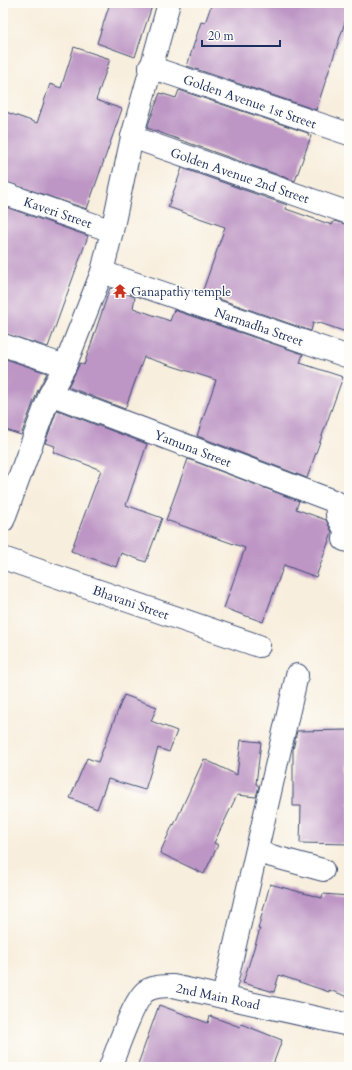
<svg xmlns="http://www.w3.org/2000/svg" width="352" height="1070" font-family="Cardo,serif">
<rect width="100%" height="100%" fill="#fdfcf7"/>
<filter id="ink" filterUnits="userSpaceOnUse"><feTurbulence type="fractalNoise" baseFrequency=".025" numOctaves="2"/><feDisplacementMap in="SourceGraphic" scale="8" xChannelSelector="R" yChannelSelector="G"/><feConvolveMatrix kernelMatrix="1 2 1 2 8 2 1 2 1" color-interpolation-filters="sRGB"/></filter>
<filter id="wash" filterUnits="userSpaceOnUse"><feTurbulence type="fractalNoise" baseFrequency=".012" numOctaves="4" result="noise"/><feDisplacementMap in="SourceGraphic" scale="16" xChannelSelector="R" yChannelSelector="G"/><feGaussianBlur stdDeviation="0.9" result="paint"/><feColorMatrix in="noise" values="0 0 0 0 0 0 0 0 0 0 0 0 0 0 0 0 0 1.4 0 .05"/><feComposite in="paint" operator="in"/></filter>
<g filter="url(#wash)">
<rect width="100%" height="100%" fill="#f8eedd"/>
<g id="blocks">
<g fill="#bd96c5">
<path d="M110 3H153L135 57 97 43Z"/>
<path d="M212 3H349V10L316 110 187 66 201 22 205 23Z"/>
<path d="M74 47 110 59 96 100 122 109 87 209 3 181V111L37 123 50 84 61 88Z"/>
<path d="M179 90 308 133V135L311 136 295 181 147 128 160 93 176 98Z"/>
<path d="M182 168 287 205 286 209 332 225 334 221 349 225V333L317 322V324L313 323 311 331 202 293 225 227 168 207Z"/>
<path d="M3 206 88 236 48 347 3 333Z"/>
<path d="M110 288 135 297 133 308 170 321 174 310 303 354 300 363 343 377 307 478 197 436 216 380 144 357 125 409 68 387 80 363 84 365Z"/>
<path d="M3 358 47 373 38 390 21 435 3 429Z"/>
<path d="M57 410 147 444 126 505 162 518 146 562 121 553 116 567 71 551 101 470 53 452 55 446 45 443Z"/>
<path d="M188 459 299 501 296 509 326 520 332 532 316 577 284 565 263 622 224 608 245 548 166 520Z"/>
<path d="M124 695 157 707 151 721 177 731 169 752 158 748 145 790 108 779 97 809 70 798 87 758 98 762Z"/>
<path d="M349 730V844L300 843 301 806H293V750L297 731Z"/>
<path d="M241 740 261 742 256 784 259 786 256 797 237 795 214 843 218 845 204 874 160 853 173 824 174 825 204 759 237 775Z"/>
<path d="M270 884 322 898 323 894 349 896V925L347 952H349V997L329 990V992L279 975 274 992 243 983 260 929H258Z"/>
<path d="M159 1005 208 1023 210 1016 240 1027 241 1024 282 1040 272 1067H137Z"/>
</g>
</g>
</g>
<g filter="url(#ink)">
<use href="#blocks" fill-opacity="0" stroke="#3c4c71" stroke-width="1"/>
<g fill="none" stroke-linecap="round" stroke-linejoin="round">
<defs>
<g id="minor">
<path d="M150 67 349 134"/>
<path d="M132 137 349 213"/>
<path d="M3 193 112 231"/>
<path d="M102 272 349 357"/>
<path d="M3 345 65 366"/>
<path d="M50 394 336 502 337 515 345 530 344 540 349 541"/>
<path d="M3 521 50 394 65 366 102 272 112 231 132 137 169 3"/>
<path d="M3 558 259 646"/>
<path d="M257 852 323 870"/>
<path d="M223 997 297 675"/>
<path d="M110 1067C117 1051 133 1000 146 991 154 986 163 986 173 986L349 1025"/>
</g>
</defs>
<use href="#minor" stroke="#3c4c71" stroke-width="24"/>
<use href="#minor" stroke="#fff" stroke-width="22"/>
</g>
</g>
<defs>
<symbol id="temple-bare" viewBox="-9 -9 18 18"><path d="M0-6L5-2H3V0L6.5 2.5H4V6H1.5V3h-3V6H-4V2.5H-6.5L-3 0V-2H-5Z" fill="#c8321e" stroke="#fdfcf7" stroke-width="2.5" paint-order="stroke"/></symbol>
</defs>
<g fill-rule="evenodd">
<use href="#temple-bare" x="110" y="281" width="20" height="20"/>
</g>
<g text-anchor="middle" stroke-width="3" stroke-linejoin="round" paint-order="stroke">
<g font-size="13" fill="#1b2f5e" stroke="#fdfcf7">
<text transform="translate(250 101) rotate(19)" y="5">Golden Avenue 1st Street</text>
<text transform="translate(240 175) rotate(19)" y="5">Golden Avenue 2nd Street</text>
<text transform="translate(58 212) rotate(19)" y="5">Kaveri Street</text>
<text transform="translate(259 326) rotate(19)" y="5">Narmadha Street</text>
<text transform="translate(193 448) rotate(21)" y="5">Yamuna Street</text>
<text transform="translate(131 602) rotate(19)" y="5">Bhavani Street</text>
<text transform="translate(218 996) rotate(12)" y="5">2nd Main Road</text>
</g>
<g font-size="13" fill="#1b2f5e" stroke="#fdfcf7" text-anchor="start">
<text x="131" y="296">Ganapathy temple</text>
</g>
</g>
<rect width="352" height="1070" fill="none" stroke="#fdfcf7" stroke-width="16"/>
<path d="M202 40v6h78v-6" fill="none" stroke="#1b2f5e" stroke-width="2"/>
<text x="208" y="40" font-size="12" fill="#1b2f5e" stroke="#fdfcf7" stroke-width="3" paint-order="stroke">20 m</text>
</svg>
